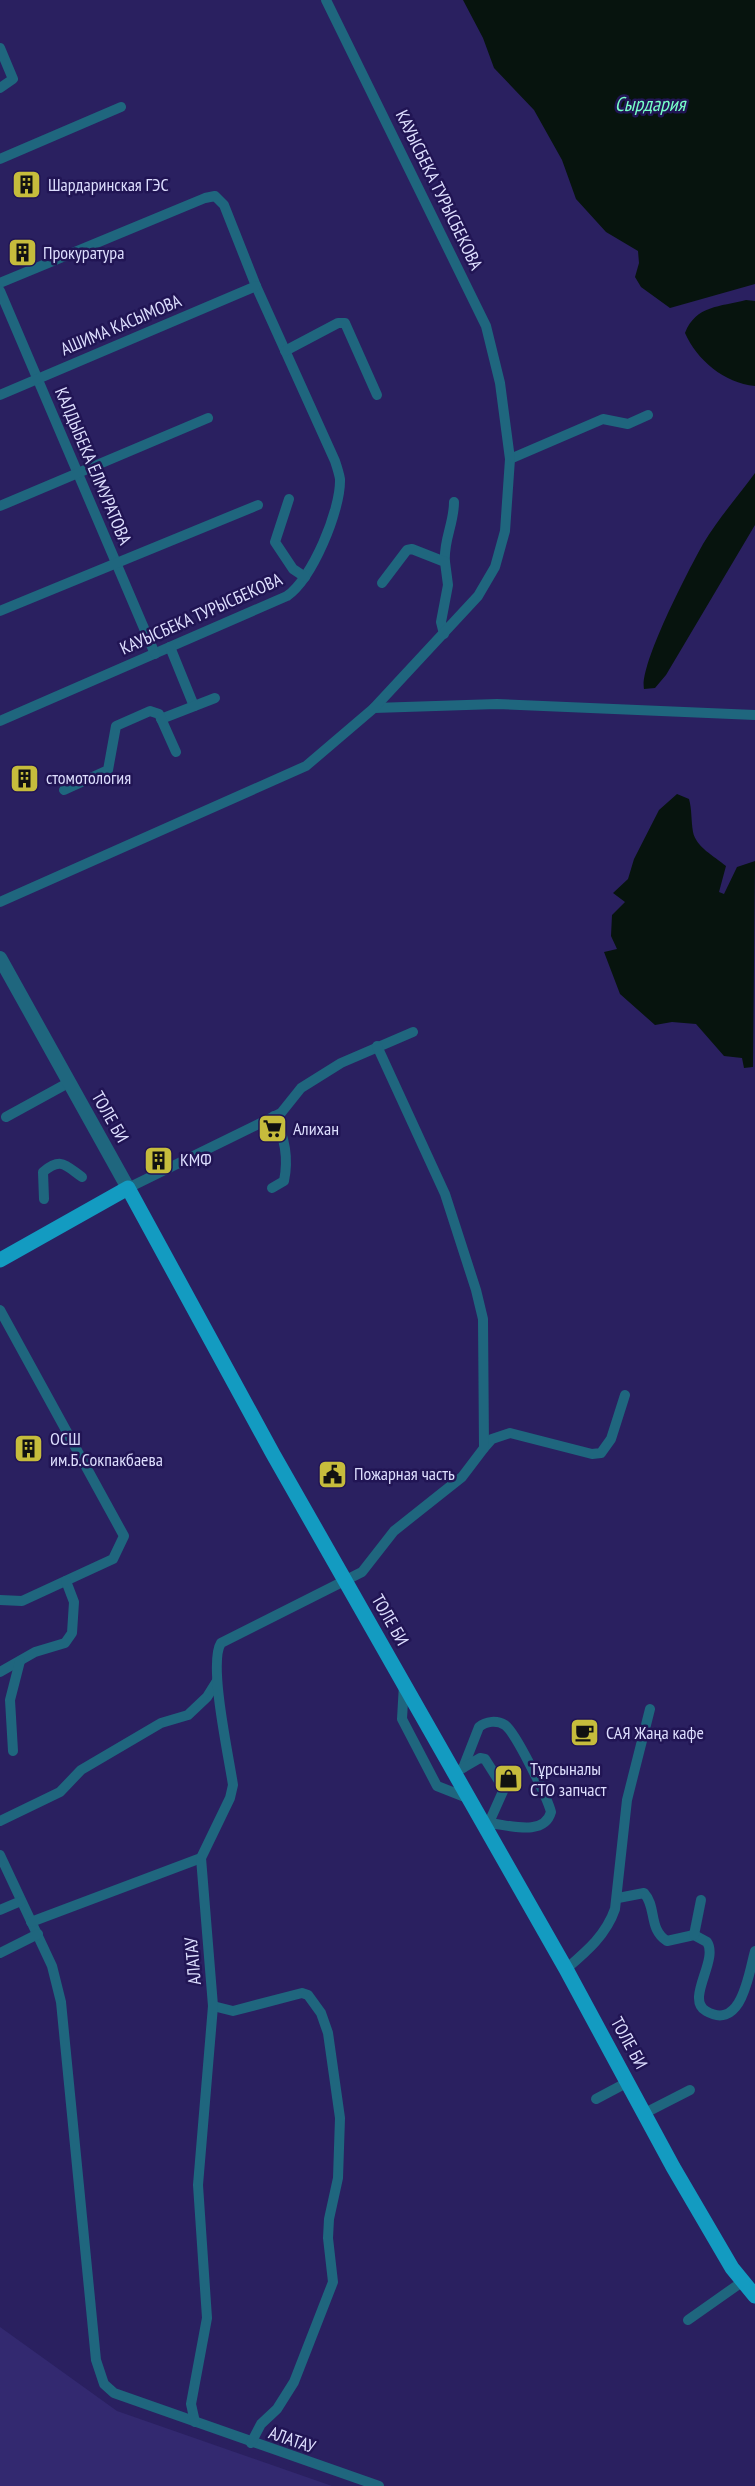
<svg xmlns="http://www.w3.org/2000/svg" width="755" height="2486" font-family="'PT Sans Narrow',sans-serif">
<rect width="100%" height="100%" fill="#2a2060"/>
<path fill="#332970" d="M0 2327 117 2411 332 2486H0Z"/>
<g fill="#07140e">
<path d="M463 0H755V284L670 308 641 287 635 277 639 263 638 251 606 232 576 199 562 160 534 110 494 68 483 38Z"/>
<path d="M746 300 755 301V386C724 383 697 360 685 333 696 305 720 307 746 300Z"/>
<path d="M755 473V525L666 675 655 688 644 689C639 665 689 569 703 544 718 519 738 496 755 473Z"/>
<path d="M677 794 689 799C692 810 691 820 693 832 696 847 714 856 726 866L719 892 724 894 737 867 755 861 753 1067 744 1068 742 1058 724 1056 696 1024 672 1022 655 1025 620 994 604 952 617 949 611 936 612 915 625 902 613 893 628 879 634 859 659 810Z"/>
</g>
<g fill="none" stroke-linecap="round" stroke-linejoin="round">
<g stroke="#1f667e" stroke-width="10">
<path d="M0 48 13 79 0 88"/>
<path d="M0 159 121 107"/>
<path d="M0 283 205 198 215 196 224 205 256 286 335 461C337 467 339 473 340 479 341 510 312 579 287 596L0 721"/>
<path d="M0 291 155 654"/>
<path d="M285 351 338 323H345L377 395"/>
<path d="M0 395 256 286"/>
<path d="M510 459 603 419 628 424 648 415"/>
<path d="M289 499 275 542 293 569 305 577"/>
<path d="M0 506 208 418"/>
<path d="M445 562C443 541 454 524 454 502"/>
<path d="M382 583 407 550 412 549 445 562 448 585 441 622 444 634"/>
<path d="M0 611 258 505"/>
<path d="M170 647 194 706"/>
<path d="M374 708 497 704 755 715"/>
<path d="M161 719 215 698"/>
<path d="M64 790 108 770 116 726 150 711 159 714 176 752"/>
<path d="M0 902 306 766 374 708 478 596 495 567 505 531 510 459 500 383 486 326 326 0"/>
<path d="M6 1117 68 1083"/>
<path d="M128 1188 281 1113 301 1088 341 1063 413 1032"/>
<path d="M272 1188 284 1181C289 1157 285 1137 274 1116"/>
<path d="M44 1199 43 1172C61 1157 65 1165 82 1177"/>
<path d="M0 1310 124 1536 113 1559 22 1601 0 1600"/>
<path d="M484 1448 492 1439 510 1433 592 1454 601 1453 611 1439 625 1395"/>
<path d="M0 1672 35 1652 65 1643 72 1633 74 1602 66 1581"/>
<path d="M404 1684 402 1719 437 1786 470 1799"/>
<path d="M13 1751 10 1700 20 1661"/>
<path d="M463 1768 479 1727C486 1721 497 1720 505 1725 516 1733 547 1797 551 1812 544 1837 509 1825 489 1823"/>
<path d="M461 1769 480 1758 485 1759 504 1789 487 1827"/>
<path d="M0 1821 60 1792 81 1770 161 1723 188 1715 207 1697 217 1681"/>
<path d="M0 1855 52 1966 61 2002 96 2360 104 2384 114 2393 379 2486"/>
<path d="M618 1898 644 1893C657 1907 648 1929 667 1941L694 1935 707 1942C719 1960 685 1999 706 2011 742 2032 749 1972 755 1951"/>
<path d="M0 1910 21 1901"/>
<path d="M31 1922 201 1858"/>
<path d="M694 1935 701 1900"/>
<path d="M0 1953 38 1934"/>
<path d="M566 1969C587 1951 606 1935 615 1909L627 1800 650 1709"/>
<path d="M213 2006 233 2011 302 1993 308 1995 321 2013 328 2033 340 2118 338 2178 329 2219 328 2238 333 2282 294 2382 277 2409 261 2424 251 2443"/>
<path d="M596 2099 628 2082"/>
<path d="M645 2113 690 2090"/>
<path d="M688 2320 742 2282"/>
<path d="M195 2422 191 2404 207 2318 198 2185 213 2006 201 1858 230 1798 233 1785C229 1757 208 1663 221 1643L362 1572 394 1531 462 1477 484 1448 483 1319 476 1290 445 1194 377 1046"/>
</g>
<path stroke="#1f667e" stroke-width="14" d="M0 958 128 1188"/>
<path stroke="#139bc1" stroke-width="15" d="M0 1260 128 1188 273 1454 566 1969 673 2167 732 2268 755 2296"/>
</g>
<defs>
<symbol id="building-square" viewBox="-11 -11 22 22"><rect x="-9" y="-9" width="18" height="18" rx="4" fill="#c6bc3c" stroke="#211554"/><path d="M-4-6H4V6H1V3H-1V6H-4ZM-2.5-4.3h1.7v1.8h-1.7ZM.8-4.3h1.7v1.8H.8ZM-2.5-1h1.7V.8h-1.7ZM.8-1h1.7V.8H.8Z" fill="#111"/></symbol>
<symbol id="supermarket-square" viewBox="-11 -11 22 22"><rect x="-9" y="-9" width="18" height="18" rx="4" fill="#c6bc3c" stroke="#211554"/><path d="M-6-5.5h2.5l.6 2H6L4.5 2H-2.5L-4.4-4H-6ZM-1.5 3.2a1.3 1.3 0 1 0 .1 0ZM3 3.2a1.3 1.3 0 1 0 .1 0Z" fill="#111"/></symbol>
<symbol id="civic-square" viewBox="-11 -11 22 22"><rect x="-9" y="-9" width="18" height="18" rx="4" fill="#c6bc3c" stroke="#211554"/><path d="M-.6-6.5H3V-4.5H.6V-3L4-1V1h2V6H-6V1h2V-1L-.6-3ZM-1.2 2.5V6h2.4V2.5Z" fill="#111"/></symbol>
<symbol id="cafe-square" viewBox="-11 -11 22 22"><rect x="-9" y="-9" width="18" height="18" rx="4" fill="#c6bc3c" stroke="#211554"/><path d="M-5.5-4.5H6V0H3Q3 3.5 0 3.5H-2.5Q-5.5 3.5-5.5 0ZM3-3.2v2h1.7v-2ZM-6 4.5H4V6H-6Z" fill="#111"/></symbol>
<symbol id="shop-square" viewBox="-11 -11 22 22"><rect x="-9" y="-9" width="18" height="18" rx="4" fill="#c6bc3c" stroke="#211554"/><path d="M-5-2.5h2.3a2.7 3.5 0 0 1 5.4 0H5L5.5 6h-11ZM-1.5-2.5h3a1.5 2.3 0 0 0-3 0Z" fill="#111"/></symbol>
</defs>
<g fill-rule="evenodd">
<use href="#building-square" x="10" y="168" width="33" height="33"/>
<use href="#building-square" x="6" y="236" width="33" height="33"/>
<use href="#building-square" x="8" y="762" width="33" height="33"/>
<use href="#supermarket-square" x="256" y="1112" width="33" height="33"/>
<use href="#building-square" x="142" y="1144" width="33" height="33"/>
<use href="#building-square" x="12" y="1432" width="33" height="33"/>
<use href="#civic-square" x="316" y="1458" width="33" height="33"/>
<use href="#cafe-square" x="568" y="1716" width="33" height="33"/>
<use href="#shop-square" x="492" y="1762" width="33" height="33"/>
</g>
<g text-anchor="middle" stroke-width="5" stroke-linejoin="round" paint-order="stroke">
<g font-size="18" fill="#dddefe" stroke="#211554" text-anchor="start">
<text x="48" y="191">Шардаринская ГЭС</text>
<text x="43" y="259">Прокуратура</text>
<text x="46" y="784">стомотология</text>
<text x="293" y="1135">Алихан</text>
<text x="180" y="1166">КМФ</text>
<text x="50" y="1445">ОСШ<tspan x="50" dy="21">им.Б.Сокпакбаева</tspan></text>
<text x="354" y="1480">Пожарная часть</text>
<text x="606" y="1739">САЯ Жаңа кафе</text>
<text x="530" y="1775">Тұрсыналы<tspan x="530" dy="21">СТО запчаст</tspan></text>
</g>
<g font-size="18" fill="#dddefe" stroke="#211554">
<text transform="translate(439 190) rotate(64)" y="6">КАУЫСБЕКА ТУРЫСБЕКОВА</text>
<text transform="translate(121 325) rotate(-23)" y="6">АШИМА КАСЫМОВА</text>
<text transform="translate(93 466) rotate(67)" y="6">КАЛДЫБЕКА ЕЛМУРАТОВА</text>
<text transform="translate(201 614) rotate(-24)" y="6">КАУЫСБЕКА ТУРЫСБЕКОВА</text>
<text transform="translate(110 1117) rotate(60)" y="6">ТОЛЕ БИ</text>
<text transform="translate(390 1620) rotate(60)" y="6">ТОЛЕ БИ</text>
<text transform="translate(193 1961) rotate(-95)" y="6">АЛАТАУ</text>
<text transform="translate(629 2043) rotate(61)" y="6">ТОЛЕ БИ</text>
<text transform="translate(292 2440) rotate(19)" y="6">АЛАТАУ</text>
</g>
<g font-size="20" font-style="italic" fill="#77ffc8" stroke="#211554">
<text x="650" y="111">Сырдария</text>
</g>
</g>
</svg>
